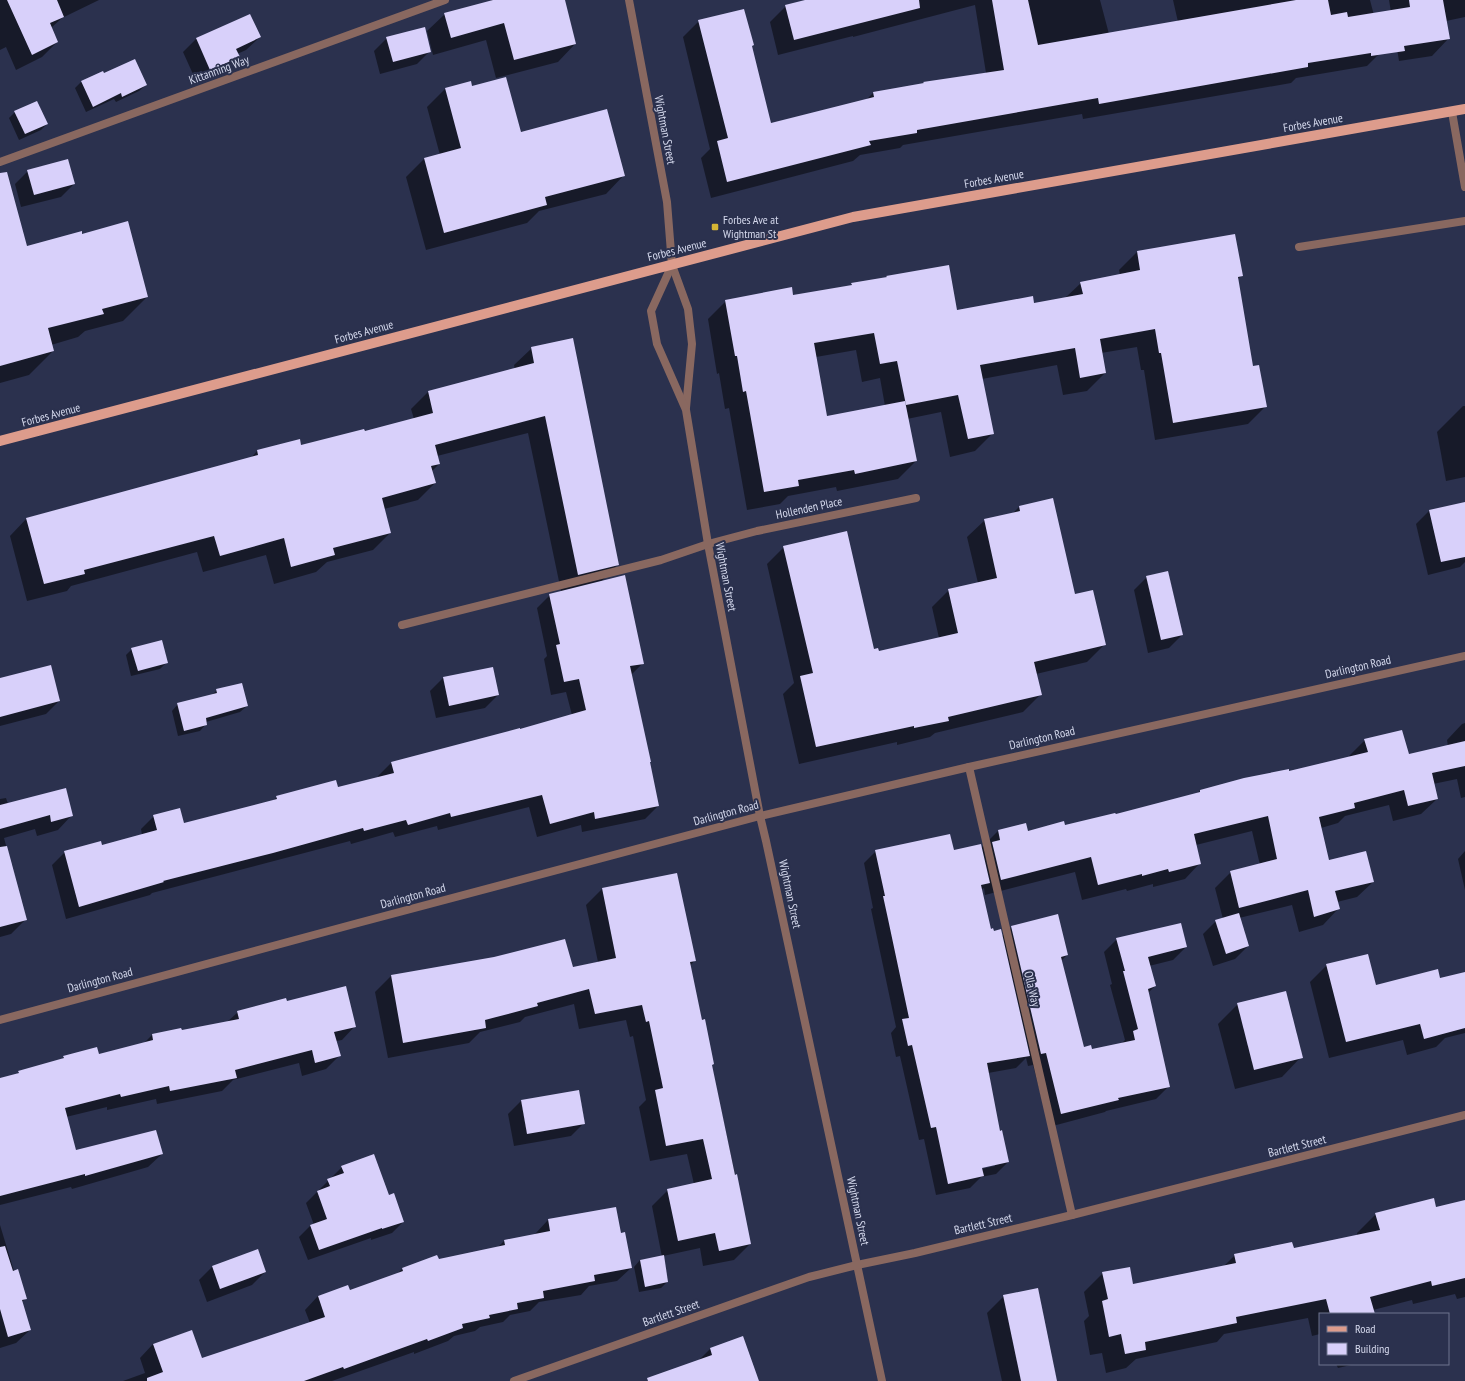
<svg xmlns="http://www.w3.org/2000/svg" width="1465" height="1381" font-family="'PT Sans Narrow',sans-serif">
<rect width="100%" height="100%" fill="#2b314e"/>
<g fill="#0007" fill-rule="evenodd">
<path d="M0 0H99L62 18 51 28 57 42 42 57 16 70 6 47 0 50Z"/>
<path d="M492 0H564L575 44 558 62 496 78 486 40 433 55 427 31 445 14 490 2Z"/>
<path d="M809 0H1100L1109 34 1178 22 1173 0H1370L1383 50 1367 66 1296 78 1291 83 1083 119 1082 114 903 145 900 148 860 155 853 161 711 198 701 158 710 149 683 37 699 21 751 47 770 124 866 100 873 93 922 85 924 83 986 73 975 5 853 37V36L778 55 770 22 786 6Z"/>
<path d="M1389 0H1465V17L1446 21 1449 38 1432 56 1399 61Z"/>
<path d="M260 37 246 50 237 54 238 57 225 70 197 83 183 52 196 39Z"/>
<path d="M387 38 430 51 417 64 380 74 374 51Z"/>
<path d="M104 74 146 85 139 91 116 102 114 99 86 112 75 88 81 82Z"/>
<path d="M471 87 520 133 624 175 606 194 539 211 527 223 426 250 406 177 424 159 440 155 427 107 445 89Z"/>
<path d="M15 112 47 124 41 130 19 140 9 118Z"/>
<path d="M28 171 74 184 61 197 21 207 15 184Z"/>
<path d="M0 209 26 247 147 297 123 321 85 331 78 337 51 345 53 351 29 375 0 383Z"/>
<path d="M1234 235 1241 276 1237 280 1252 367 1265 407 1248 424 1155 440 1144 370H1141L1137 347 1101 353 1105 373 1087 391 1063 395 1057 365 982 379 993 433 975 451 950 457 941 412 907 419 916 461 898 479 837 491 836 487 788 496 780 504 747 510 729 408 725 409 719 373 717 374 708 319 726 301 792 296 850 286 852 284 885 278 887 276 956 311 1033 304 1065 298 1081 283 1120 275 1119 270 1137 252ZM856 350 862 382 880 378 885 406 826 418 816 357Z"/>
<path d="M532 348 618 564 601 582 643 663 631 675 658 806 645 819 582 832 581 825 537 837 529 807 438 830 437 826 395 837 393 832 351 844 350 841 152 893 150 895 66 919 52 865 65 852 101 846 142 835 141 829 154 816 183 825 272 802 277 797 337 789 379 778 378 776 391 763 519 730 572 715 566 692 551 695 544 659 547 656 537 608 550 595 561 591 528 433 437 456 439 464 432 471 435 483 418 500 384 509 390 533 373 550 327 562 316 572 274 584 266 555 203 572 197 552 71 586 67 591 27 601 10 536 27 518 250 459 257 451 301 446 364 433 414 419 411 409 428 392 515 369 514 365Z"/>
<path d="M1463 406H1465V477L1446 481 1437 432Z"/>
<path d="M1019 507 1104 645 1087 662 1036 674 1041 694 1023 712 935 733 930 737 897 745V742L799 764 783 694 794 683 767 564 784 547 874 650 878 652 939 638 932 607 949 590 978 583 967 537 985 520 1012 514Z"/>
<path d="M1429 511 1465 515V562L1460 567 1428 575 1416 524Z"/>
<path d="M1147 577 1182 635 1169 648 1148 653 1134 590Z"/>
<path d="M132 649 167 662 160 669 131 676 126 655Z"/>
<path d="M443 678 498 695 485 708 436 718 430 691Z"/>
<path d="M0 679 59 701 46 714 0 726Z"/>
<path d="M217 690 247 706 240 712 206 722V724L200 731 178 736 172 711 178 704 211 696Z"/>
<path d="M1465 723V797L1461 798 1457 779 1433 784 1437 799 1421 814 1393 821 1389 805 1345 816 1338 823 1321 828 1328 862 1373 882 1357 897 1337 902 1338 909 1323 925 1299 932 1292 905 1239 918 1248 946 1235 959 1213 966 1203 934 1216 921 1223 919 1215 888 1231 872 1260 865 1252 831 1196 845 1200 863 1185 879 1153 887V884L1127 891 1126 889 1082 900 1075 872 985 895 984 888 981 890 990 930 1001 937 1012 927 1067 955 1061 961 1083 1048 1091 1050 1121 1044 1125 1040 1110 985 1112 984 1104 952 1117 939 1186 947 1173 960 1149 966 1155 986 1148 993 1169 1086 1156 1099 1106 1111 1105 1112 1049 1127 1033 1065 1028 1066 1026 1058 1016 1068 988 1073 999 1132 1008 1162 996 1174 981 1177 970 1188 936 1195 924 1139 919 1140 900 1056 896 1057 891 1033 896 1027 871 909 873 908 864 863 876 851H953L981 848 998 831 1025 824 1027 832 1065 826 1115 815 1196 794 1200 791 1288 773 1350 757 1349 756 1365 740 1408 755 1448 746 1447 740 1462 724ZM995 1164V1166L977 1170V1168Z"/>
<path d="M6 798 8 804 72 815 58 830 37 836 35 829 4 838 26 919 11 934 0 937V799Z"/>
<path d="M1465 851V890L1458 859Z"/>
<path d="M676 874 695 960 690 966 750 1244 734 1260 703 1266 700 1248 663 1256 667 1282 661 1288 639 1292 634 1267 640 1260 662 1257 652 1206 668 1190 694 1184 687 1154 650 1161 639 1107 646 1100 633 1036 630 1037 626 1020 579 1029 574 1004 525 1017 520 1022 480 1032 469 1043 388 1058 375 992 391 976 572 968 598 962 586 905 602 889Z"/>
<path d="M1327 965 1375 986 1440 979 1465 973V1033L1445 1038 1436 1047 1407 1055 1403 1040 1329 1058 1310 982Z"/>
<path d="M286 1002 355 1026 342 1040 336 1041 339 1056 326 1069 302 1076 299 1063 233 1080 222 1091 157 1104 156 1099 107 1110V1107L66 1117 75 1152 162 1154 148 1167 72 1189 71 1187 0 1205V1079L16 1075 19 1072 60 1061 64 1057 98 1055 143 1044 152 1035 181 1031 227 1022 238 1012Z"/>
<path d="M1238 1004 1301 1057 1282 1077 1235 1089 1218 1024Z"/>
<path d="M521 1101 584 1123 571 1136 514 1146 508 1114Z"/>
<path d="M342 1167 389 1196 403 1222 392 1233 371 1240V1238L308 1260 299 1237 310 1226 314 1225 306 1203Z"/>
<path d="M1465 1201V1297L1457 1299 1455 1294 1413 1304 1412 1300 1373 1310 1374 1314H1320V1334L1312 1336 1308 1318 1224 1334 1217 1342 1136 1359 1126 1368 1106 1373 1102 1353 1090 1355 1084 1321 1089 1316 1084 1292 1103 1273 1132 1285 1223 1267 1235 1255 1293 1249 1357 1236V1233L1376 1214 1435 1208Z"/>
<path d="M548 1220 620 1234 631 1268 617 1281 589 1286 581 1295 539 1302 530 1311 510 1315 503 1322 480 1327 475 1331 454 1336 448 1341 414 1354V1352L332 1381H123L145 1373 140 1358 153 1344 191 1331 201 1360 310 1323 305 1310 318 1296 349 1292 396 1275 403 1268 497 1248 504 1241 535 1235V1234Z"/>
<path d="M0 1225 14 1271 25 1299 21 1303 30 1330 16 1343 0 1348Z"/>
<path d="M212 1267 265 1272 252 1285 207 1302 199 1280Z"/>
<path d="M1004 1296 1056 1381H1002L987 1313Z"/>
<path d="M710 1349 758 1381H665L698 1361Z"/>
<path d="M1336 1364H1355L1338 1368Z"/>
</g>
<g fill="#d8d0fa">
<path d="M7 0H57L64 17 50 23 58 42 32 55Z"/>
<path d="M493 0H565L576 44 514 60 504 23 451 38 444 13Z"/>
<path d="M805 0H919L920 8 794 40 785 5Z"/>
<path d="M992 0H1028L1038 45 1296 0H1328L1331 15 1347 12 1348 17 1410 7 1409 0H1443L1450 39 1404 46 1405 51 1371 56V53L1308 63V67L1099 104 1098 98 917 130V133L869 141 871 145 727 182 717 141 728 138 698 20 744 9 754 45 752 46 771 123 874 97 873 92 924 83 923 82 1004 70Z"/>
<path d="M250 14 261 37 236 49 240 57 210 70 196 38Z"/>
<path d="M425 27 431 52 393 62 386 37Z"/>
<path d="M135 59 147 85 122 97 121 93 93 107 81 81 103 71 104 73Z"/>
<path d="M506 77 521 132 607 109 625 176 545 197 547 205 444 233 424 158 461 148 445 88 471 81 472 86Z"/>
<path d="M37 101 48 124 25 134 14 111Z"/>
<path d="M68 159 75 184 34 195 27 170Z"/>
<path d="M7 172 27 246 82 231V234L128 221 148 297 102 309 104 314 48 328 54 351 0 366V173Z"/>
<path d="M1235 234 1243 276 1238 277 1253 366 1259 365 1267 407 1173 423 1161 353H1159L1155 329 1100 339 1106 373 1080 378 1075 348 980 365 994 434 968 439 958 395 906 405 897 361 880 364 874 333 814 343 827 416 905 401 917 461 855 474 854 470 798 480 799 486 764 492 746 391 743 392 737 356H735L725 300 792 287 793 295 852 285 851 283 887 277 886 276 949 265 957 310 1033 296 1034 303 1083 294 1080 282 1140 270 1137 251Z"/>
<path d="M573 338 619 565 578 575 545 416 435 445 440 464 431 466 436 483 382 498 391 533 333 548 335 555 291 567 284 538 220 556 214 536 84 570 85 574 44 584 26 518 258 455 257 450 300 439 301 445 364 429 365 431 433 413 428 391 534 363 531 347Z"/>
<path d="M1053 498 1075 594 1093 590 1106 645 1034 662 1042 695 948 717 949 721 914 728V726L816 747 800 676 813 673 783 546 847 531 874 649 878 648 879 651 958 633 948 589 997 578 984 519 1020 511 1019 506Z"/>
<path d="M1465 502V557L1441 562 1429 510Z"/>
<path d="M1168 571 1183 635 1161 640 1146 576Z"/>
<path d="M625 575 644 664 630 666 651 762H650L659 806 595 819 594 812 550 824 542 795 451 817 450 813 408 825 406 820 364 831 363 828 273 853 163 881 164 882 79 907 64 851 101 841 102 845 157 830 153 815 180 808 184 823 277 799 276 796 336 780 338 787 394 773 391 762 520 728V729L586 710 579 679 564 682 556 645 560 644 549 594Z"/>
<path d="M162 640 168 663 138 671 131 648Z"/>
<path d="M51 665 60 701 0 717V678Z"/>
<path d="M493 667 499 695 449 706 443 677Z"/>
<path d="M242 683 248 706 206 718 207 725 184 731 177 703 217 693 216 689Z"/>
<path d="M1402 730 1409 754 1465 741V766L1432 773 1438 799 1408 806 1404 790 1354 803 1355 808 1319 817 1329 860 1366 851 1374 882 1335 891 1340 909 1314 917 1308 890 1239 908 1230 871 1277 859 1268 816 1194 834 1201 864 1169 872 1168 869 1142 876V874L1098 885 1091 857 1001 880 992 842 1000 840 998 830 1026 823 1028 831 1064 821 1065 825 1115 813 1116 814 1200 792V790L1244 778 1289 769V771L1368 752 1364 739Z"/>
<path d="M66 788 73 816 51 822 50 815 0 829V805Z"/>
<path d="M950 834 954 850 981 844 990 883 981 885 991 929 993 928 994 931 1001 929 1030 1056 987 1063 1000 1131 1002 1130 1009 1162 982 1168 984 1176 948 1184 936 1127 931 1128 912 1045 908 1046 902 1019 909 1018 888 919 883 896H885L875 850Z"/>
<path d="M7 846 27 920 0 927V847Z"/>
<path d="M677 873 696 961 690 962 702 1020 705 1019 714 1064 712 1065 735 1175 737 1174 751 1244 719 1251 715 1233 678 1241 667 1189 712 1179 703 1139 666 1146 655 1090 663 1088 649 1021 646 1022 642 1005 595 1014 589 989 537 1003 538 1006 485 1020 486 1028 403 1043 391 975 494 957 565 939 573 967 616 958 602 888Z"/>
<path d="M1239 913 1249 946 1226 954 1215 920Z"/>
<path d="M1058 914 1068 955 1061 957 1084 1047 1091 1045 1092 1049 1135 1040 1133 1031 1138 1029 1123 971H1125L1116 938 1181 923 1187 947 1148 957 1156 986 1148 989 1170 1087 1118 1098 1119 1100 1061 1114 1046 1053 1041 1054 1011 926Z"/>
<path d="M1368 954 1376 985 1438 969 1440 978 1465 972V1028L1424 1039 1420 1024 1346 1042 1326 964Z"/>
<path d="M346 986 356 1027 334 1032 341 1056 315 1063 312 1050 235 1070 237 1078 170 1091 169 1086 121 1097 120 1094 65 1108 76 1150 156 1130 163 1154 85 1176V1174L0 1196V1078L19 1073 18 1071 64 1058 63 1056 97 1047 99 1054 153 1040 152 1034 181 1028 182 1030 239 1019 237 1011 286 998 287 1001Z"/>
<path d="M1286 991 1303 1058 1254 1070 1237 1003Z"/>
<path d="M579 1090 585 1124 527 1134 521 1100Z"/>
<path d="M374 1154 389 1195 394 1193 404 1222 382 1229V1228L319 1250 310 1225 327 1219 317 1191 330 1186 327 1179 344 1173 341 1166Z"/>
<path d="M1434 1198 1436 1207 1465 1200V1278L1432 1286 1431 1281 1370 1297 1375 1314H1330L1326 1299 1236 1317 1237 1323 1145 1342 1146 1350 1125 1354 1121 1334 1109 1337 1102 1301 1108 1299 1102 1272 1130 1267 1133 1284 1236 1263 1234 1254 1292 1242 1294 1248 1380 1230 1375 1213Z"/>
<path d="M616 1207 621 1233 625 1232 632 1268 594 1275 595 1281 543 1291 544 1298 517 1303 518 1309 489 1315 490 1318 462 1324 463 1328 428 1341 427 1339 344 1369 343 1367 304 1381H147V1378L163 1372 153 1344 192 1330 202 1358 325 1317 318 1296 348 1285 350 1290 403 1271 402 1268 437 1255 439 1259 505 1245 504 1240 550 1231 548 1219Z"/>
<path d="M5 1246 13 1271 18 1269 27 1299 22 1300 31 1330 8 1337 0 1309V1247Z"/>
<path d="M258 1249 266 1272 220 1289 212 1266Z"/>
<path d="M664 1255 668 1282 645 1287 640 1260Z"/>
<path d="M1038 1288 1057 1381H1021L1003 1295Z"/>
<path d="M743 1336 759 1381H648L647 1378 712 1355 710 1348Z"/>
</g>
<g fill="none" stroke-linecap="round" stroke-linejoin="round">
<g stroke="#896860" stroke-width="8">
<path d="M1452 112 1465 187"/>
<path d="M0 162 445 0"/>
<path d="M1299 247 1465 221"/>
<path d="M402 625 661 560 708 544 757 531 916 498"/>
<path d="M969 767 1072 1215"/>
</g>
<g stroke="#896860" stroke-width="8">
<path d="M629 0 667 202 672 265 688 309 692 344 686 408"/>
<path d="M672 265 651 311 657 344 686 410 708 544 760 816 766 841 882 1381"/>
<path d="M0 1020 358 923 760 816 969 767 1465 656"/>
<path d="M514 1381 809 1277 857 1265 915 1253 1072 1215 1465 1115"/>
</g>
<path stroke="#dd9c8c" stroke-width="10" d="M0 441 853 217 1465 109"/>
</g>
<rect fill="#d5b535" stroke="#2b314e" stroke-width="1.5" x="711" y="223" width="8" height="8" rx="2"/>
<g text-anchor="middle" stroke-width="4" stroke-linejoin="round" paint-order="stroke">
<g font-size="12" fill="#d5d9ed" stroke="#2b314e">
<text transform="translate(219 70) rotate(-20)" y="4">Kittanning Way</text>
<text transform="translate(1313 123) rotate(-10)" y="4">Forbes Avenue</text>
<text transform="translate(665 130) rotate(79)" y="4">Wightman Street</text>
<text transform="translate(994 179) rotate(-10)" y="4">Forbes Avenue</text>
<text transform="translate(677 250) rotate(-14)" y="4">Forbes Avenue</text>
<text transform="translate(364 332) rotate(-15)" y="4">Forbes Avenue</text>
<text transform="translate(51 415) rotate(-15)" y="4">Forbes Avenue</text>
<text transform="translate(809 508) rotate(-12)" y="4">Hollenden Place</text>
<text transform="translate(726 577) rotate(79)" y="4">Wightman Street</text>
<text transform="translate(1358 667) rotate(-13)" y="4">Darlington Road</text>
<text transform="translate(1042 738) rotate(-13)" y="4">Darlington Road</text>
<text transform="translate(726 813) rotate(-15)" y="4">Darlington Road</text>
<text transform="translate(790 894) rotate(78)" y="4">Wightman Street</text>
<text transform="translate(413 896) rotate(-15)" y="4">Darlington Road</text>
<text transform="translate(100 980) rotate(-15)" y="4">Darlington Road</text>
<text transform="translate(1032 989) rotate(77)" y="4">Olla Way</text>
<text transform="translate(1297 1146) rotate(-14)" y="4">Bartlett Street</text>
<text transform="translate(858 1211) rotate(78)" y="4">Wightman Street</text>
<text transform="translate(983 1224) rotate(-13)" y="4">Bartlett Street</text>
<text transform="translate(671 1313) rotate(-19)" y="4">Bartlett Street</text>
</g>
<g font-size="12" fill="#d5d9ed" stroke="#2b314e" text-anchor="start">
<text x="723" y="224">Forbes Ave at<tspan x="723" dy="14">Wightman St</tspan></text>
</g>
</g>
<rect x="1319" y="1313" width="130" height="52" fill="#2b314e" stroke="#6f748e"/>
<rect x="1327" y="1326" width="20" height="6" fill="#dd9c8c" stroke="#6f748e"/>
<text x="1355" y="1333" font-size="12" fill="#d5d9ed">Road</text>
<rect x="1327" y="1343" width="20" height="12" fill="#d8d0fa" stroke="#6f748e"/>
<text x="1355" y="1353" font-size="12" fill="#d5d9ed">Building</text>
</svg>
